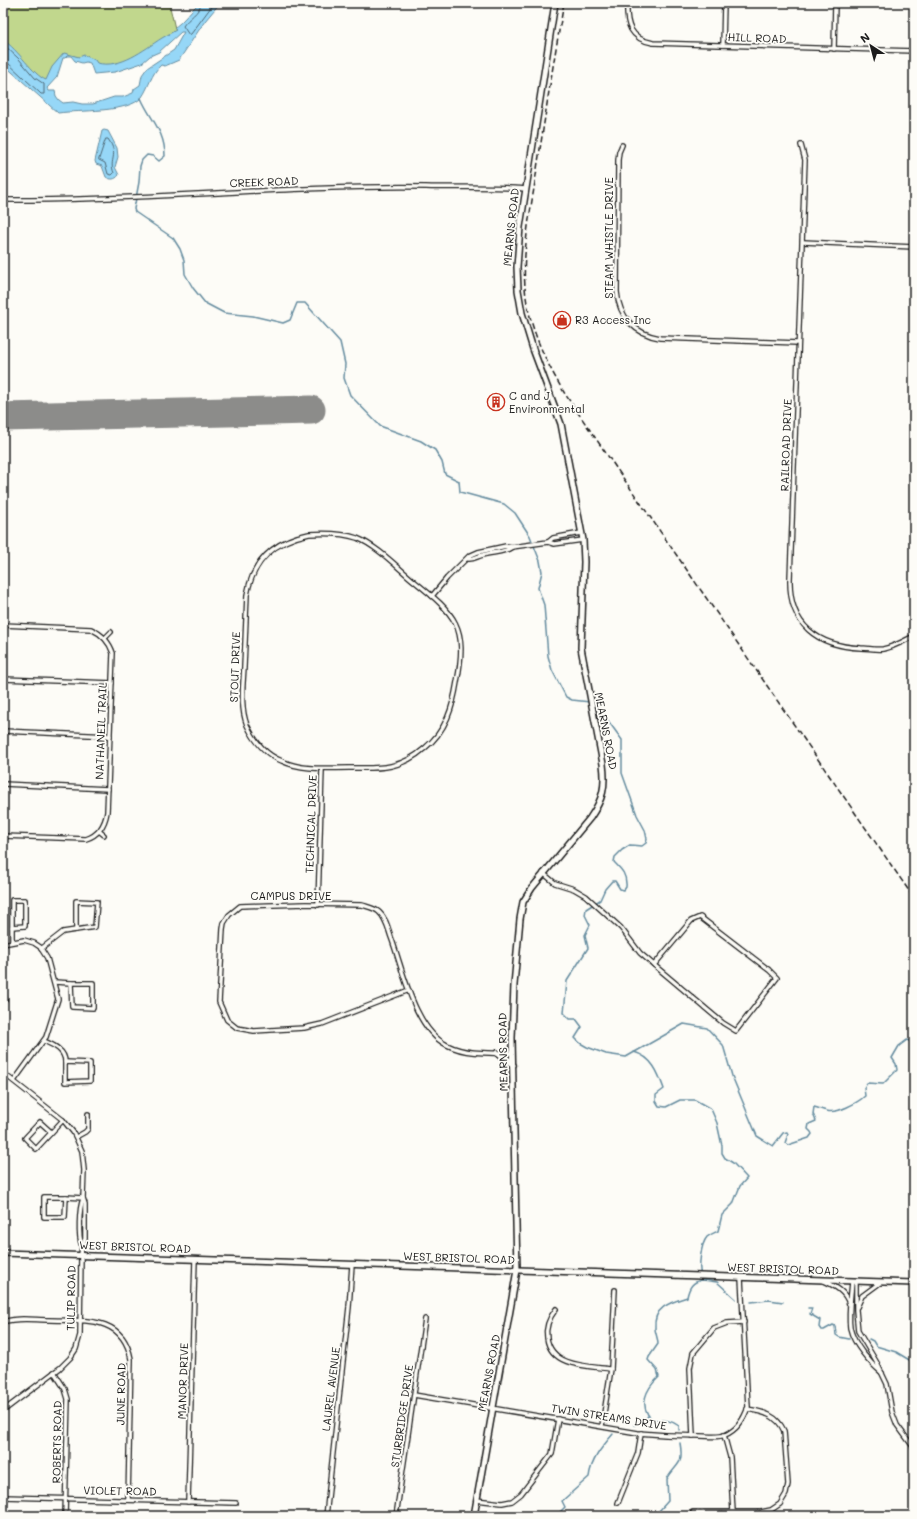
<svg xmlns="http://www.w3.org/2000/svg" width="917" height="1519" font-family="Mali,sans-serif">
<rect width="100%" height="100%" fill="#fdfcf7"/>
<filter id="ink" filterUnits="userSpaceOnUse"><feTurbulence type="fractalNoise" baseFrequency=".025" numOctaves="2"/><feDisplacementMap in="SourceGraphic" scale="8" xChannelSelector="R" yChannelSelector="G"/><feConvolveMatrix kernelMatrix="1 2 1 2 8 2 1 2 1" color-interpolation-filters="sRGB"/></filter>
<g filter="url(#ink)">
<path fill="#c1d78d" stroke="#6e7a54" d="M3 3H169L176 33 140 58 104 68 86 59 65 54 46 82 3 52Z"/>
<g fill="#96d7f7" stroke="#658c9f" fill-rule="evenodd">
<path d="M199 3H220L205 21 179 60 165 66 161 65C151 74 149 87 142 97 129 113 79 110 58 113L3 64V40C18 49 33 75 46 80L52 67 64 53 79 57 84 55 95 60 97 63C121 69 143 50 162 38 167 35 171 33 176 30L174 28C184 21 190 11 199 3ZM181 32H184L174 50 147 68 142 75 140 85 134 89 133 93 123 97H114L93 104H82L73 102 63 103 59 100 56 96 55 91H49L47 88 57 77 63 58H65L67 56H71L75 61 82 63 86 62 90 63 94 74 115 72 142 63 150 56 159 52Z"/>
<path d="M104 130 108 131 117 148 118 157 115 167 119 175C115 180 111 180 106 177L102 166 96 164 95 161 102 131Z"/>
</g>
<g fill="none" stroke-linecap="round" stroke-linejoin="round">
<g stroke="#4d6774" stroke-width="1">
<path d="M201 3C200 13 188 18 183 26L189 35 191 34 214 3"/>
<path d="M3 44 19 59 35 78 44 84V94H41L7 62 3 61"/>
<path d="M106 139H108C120 156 108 159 114 173L112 175 108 174 105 163 99 160Z"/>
</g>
<g stroke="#658c9f" stroke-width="1.5">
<path d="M141 98C150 119 165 131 165 156L159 161 153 156 147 155 142 160 140 166 139 182 134 209 135 212 173 238 180 249 184 260 185 274 193 288 205 303 224 313 253 316 283 323 290 320 297 303H305L340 342 345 364 344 378 350 395 380 426 421 441 435 450 442 462 445 474 459 481 460 492 504 504 515 513 530 536 540 561 542 572 538 588 544 605 548 656 552 670 566 697 572 700 590 702"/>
<path d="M593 703 596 704 622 740V773L637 815 645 830 647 839 646 843 642 846 630 845 622 850 615 857 614 862C622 870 627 875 626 887L624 890 620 889 615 881H612L605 889 600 900 586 909 585 915 590 925 585 935 588 948 567 981 564 1013 570 1019H576L582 1027 575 1038 580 1043 587 1047 606 1054 626 1057 684 1024 707 1028 723 1045 732 1076 757 1136 773 1146 783 1133 787 1132 788 1134 785 1143 788 1145 809 1138 812 1134 811 1132 808 1129 809 1124 816 1121 813 1114 814 1107C819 1108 822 1110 827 1111 837 1114 857 1103 865 1096L864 1088 867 1083 883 1084 897 1070 896 1064 892 1058 899 1046 907 1040 914 1043"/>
<path d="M634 1052C652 1057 658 1072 664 1089L656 1095V1101L659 1106 666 1107 680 1100H695L711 1109 717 1123 722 1146V1153L725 1158 733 1163 747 1178 740 1186 733 1204 722 1215 718 1231C714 1233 710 1234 707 1237 701 1244 698 1267 701 1275"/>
<path d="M702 1278 703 1280 717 1282 736 1299"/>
<path d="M751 1302 769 1300 783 1302"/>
<path d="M808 1308H812L810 1314 820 1320 819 1327 821 1330H824L833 1325 835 1326 836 1335 839 1337 849 1339"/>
<path d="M869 1339 873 1341 876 1346 896 1352 911 1361H914"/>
<path d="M634 1425 644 1421 648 1416"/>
<path d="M679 1430V1426C670 1419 662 1420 652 1420 638 1405 646 1389 659 1377L657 1370 648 1360 649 1357 658 1344C658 1338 655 1333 655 1328 653 1307 671 1302 687 1297 689 1288 692 1281 703 1280"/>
<path d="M556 1516 565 1507 562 1501 589 1477C591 1460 602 1447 613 1434"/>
<path d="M657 1516 659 1511 668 1501 667 1479C677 1462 684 1466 680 1443"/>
</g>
<path stroke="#8c8c8a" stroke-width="29" d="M3 417 311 410"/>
<defs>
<g id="street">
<path d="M627 3C626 24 630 39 653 43L914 51"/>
<path d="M723 45 724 3"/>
<path d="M834 49 835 3"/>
<path d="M622 145 619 152 618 160 617 292C619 317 635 334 660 338L798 343"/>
<path d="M801 145 805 160 790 579C789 625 817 646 861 648 868 648 876 650 883 649 894 647 904 641 914 636"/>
<path d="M3 200C144 201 285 185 426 187 459 188 492 186 525 189"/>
<path d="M803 242 914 247"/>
<path d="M309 534C324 533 342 533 357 538 377 546 397 567 414 581 456 615 468 626 457 682 453 707 446 731 425 748 416 756 404 763 391 766 377 769 363 768 349 768 327 768 303 771 282 761 266 755 254 740 247 725 240 707 243 686 244 667 245 643 246 619 247 595 253 560 274 541 309 534Z"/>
<path d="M548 542 553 538 581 533"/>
<path d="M468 559C473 560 478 556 483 555 492 552 505 553 512 547"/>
<path d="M432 596 447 578 469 556 478 552 506 546 512 547 548 542 554 544 583 540"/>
<path d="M3 625 91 629C102 634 109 641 113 653L107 812C105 824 99 835 86 839L3 836"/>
<path d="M105 638 111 632"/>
<path d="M3 679 112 683"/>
<path d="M3 731 110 736"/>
<path d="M3 784 108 789"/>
<path d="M99 831 104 835"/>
<path d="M543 873 555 883 574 889 586 896 621 928 640 953 654 965"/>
<path d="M12 900H25V926L12 927Z"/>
<path d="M76 901 97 902 95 927 76 930Z"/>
<path d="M318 905 322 769"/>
<path d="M700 917 769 970 777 978 736 1031 723 1023 654 965 691 921Z"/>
<path d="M12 927V941"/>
<path d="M3 944 24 940 34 943 40 947 47 958 58 999 46 1037 14 1081"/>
<path d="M41 949 63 932 76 930"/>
<path d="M54 982 71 983"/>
<path d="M71 983H93V1008L72 1007Z"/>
<path d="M3 990 5 1000H3"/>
<path d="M409 990 322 1024 304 1028 254 1031 237 1028 227 1020 219 1002 223 929 224 923 229 915 240 906 306 904 362 905C368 907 375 908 379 912 386 918 388 928 391 937 403 969 414 1029 447 1045 467 1055 490 1053 512 1053"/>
<path d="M44 1041C53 1045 65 1050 65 1062"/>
<path d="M65 1062 90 1063V1081L65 1082Z"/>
<path d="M3 1073 63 1120 73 1132 77 1140 82 1151 84 1170 83 1198 85 1204V1239L82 1246 81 1255 80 1335 76 1349 70 1358 60 1368 3 1411"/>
<path d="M51 1132 40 1122 25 1138 36 1149 63 1120"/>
<path d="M76 1137 85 1132 88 1129V1114"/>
<path d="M44 1197H66L65 1217H44Z"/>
<path d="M66 1197 83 1198"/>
<path d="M82 1246C78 1237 79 1208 83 1199"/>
<path d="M824 1281C835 1286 846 1292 849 1304"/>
<path d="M852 1281C851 1296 848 1313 850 1328 854 1345 869 1362 882 1373"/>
<path d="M856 1281V1310L858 1331 877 1363 887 1384 892 1412 897 1425 914 1448"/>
<path d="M857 1307 862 1296 881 1282"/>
<path d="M556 1309C549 1318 545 1327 547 1338 551 1367 588 1366 611 1369"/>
<path d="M3 1322C17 1317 34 1320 49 1320 84 1321 123 1315 131 1359L128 1500"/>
<path d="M54 1372 65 1389 68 1399 65 1516"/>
<path d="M414 1395 638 1433C659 1435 679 1436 700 1436 708 1436 717 1438 725 1435 737 1430 744 1419 748 1407L741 1278"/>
<path d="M602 1426 611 1369 615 1290"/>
<path d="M724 1435 730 1457 733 1512"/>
<path d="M693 1436 690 1368 693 1353 714 1328 727 1323 744 1322"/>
<path d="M3 1497 236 1503"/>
<path d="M476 1500 502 1503 512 1501 521 1494 552 1454 558 1419"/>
<path d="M188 1502 195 1260"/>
<path d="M618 1503 638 1453 641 1433"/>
<path d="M693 1512H761L771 1510 780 1504 786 1494 788 1484 784 1431C777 1415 764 1412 747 1409"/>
<path d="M326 1516 349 1307 352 1265"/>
<path d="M396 1516 425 1319"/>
</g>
<g id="secondary">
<path d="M497 1053 507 1059 513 1065"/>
<path d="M3 1253 914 1283"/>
<path d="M474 1516 517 1270 512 1038 514 985 520 919 523 902 532 888 590 818C603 799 606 787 603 764L581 648 584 562 583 540 561 424 533 349 522 313 518 290 517 267 520 227 555 3"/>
</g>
</defs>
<use href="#street" stroke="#1c1c1c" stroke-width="6"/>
<use href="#secondary" stroke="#1c1c1c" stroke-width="8"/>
<use href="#street" stroke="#fdfcf7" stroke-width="3.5"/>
<use href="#secondary" stroke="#fdfcf7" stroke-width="5"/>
<path stroke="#1c1c1c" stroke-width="1.5" stroke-dasharray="6 3" stroke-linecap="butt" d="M564 3C553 63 544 123 535 182 529 220 521 258 526 297 531 332 547 364 565 394L914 898"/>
</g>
</g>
<defs>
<symbol id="shop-ring" viewBox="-11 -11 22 22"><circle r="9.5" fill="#fdfcf7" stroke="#c8321e" stroke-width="1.5"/><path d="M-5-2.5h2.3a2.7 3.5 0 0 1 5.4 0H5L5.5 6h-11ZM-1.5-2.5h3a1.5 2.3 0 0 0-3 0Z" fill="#c8321e"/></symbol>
<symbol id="building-ring" viewBox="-11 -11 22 22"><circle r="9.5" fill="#fdfcf7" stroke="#c8321e" stroke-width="1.5"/><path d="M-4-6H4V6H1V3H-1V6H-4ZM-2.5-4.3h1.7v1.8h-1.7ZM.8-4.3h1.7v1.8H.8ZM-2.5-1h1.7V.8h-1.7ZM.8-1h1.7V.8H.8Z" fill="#c8321e"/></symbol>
</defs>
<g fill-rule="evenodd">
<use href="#shop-ring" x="552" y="310" width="20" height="20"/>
<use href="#building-ring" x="486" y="392" width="20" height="20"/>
</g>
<g text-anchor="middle" stroke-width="3.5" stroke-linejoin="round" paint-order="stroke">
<g font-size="11" fill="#1c1c1c" stroke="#fdfcf7">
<text transform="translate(757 38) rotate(2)" y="4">HILL ROAD</text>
<text transform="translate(264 182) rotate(-2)" y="4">CREEK ROAD</text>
<text transform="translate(511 227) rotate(-84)" y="4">MEARNS ROAD</text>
<text transform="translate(609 238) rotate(-90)" y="4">STEAM WHISTLE DRIVE</text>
<text transform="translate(786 445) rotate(-88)" y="4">RAILROAD DRIVE</text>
<text transform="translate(235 667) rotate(-88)" y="4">STOUT DRIVE</text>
<text transform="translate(101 731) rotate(-88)" y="4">NATHANEIL TRAIL</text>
<text transform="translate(606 731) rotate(79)" y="4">MEARNS ROAD</text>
<text transform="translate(311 824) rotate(-88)" y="4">TECHNICAL DRIVE</text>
<text x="291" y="900">CAMPUS DRIVE</text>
<text transform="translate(503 1052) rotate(-91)" y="4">MEARNS ROAD</text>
<text transform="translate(135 1247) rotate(2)" y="4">WEST BRISTOL ROAD</text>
<text transform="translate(459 1258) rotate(2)" y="4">WEST BRISTOL ROAD</text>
<text transform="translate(783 1269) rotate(2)" y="4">WEST BRISTOL ROAD</text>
<text transform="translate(71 1298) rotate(-89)" y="4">TULIP ROAD</text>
<text transform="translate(489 1373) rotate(-79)" y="4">MEARNS ROAD</text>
<text transform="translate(183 1381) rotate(-88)" y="4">MANOR DRIVE</text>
<text transform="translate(331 1389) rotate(-83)" y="4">LAUREL AVENUE</text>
<text transform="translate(121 1394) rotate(-89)" y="4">JUNE ROAD</text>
<text transform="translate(402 1416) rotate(-82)" y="4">STURBRIDGE DRIVE</text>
<text transform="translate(609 1417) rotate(9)" y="4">TWIN STREAMS DRIVE</text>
<text transform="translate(57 1442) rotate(-89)" y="4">ROBERTS ROAD</text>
<text transform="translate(120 1491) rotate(1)" y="4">VIOLET ROAD</text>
</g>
<g font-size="11" fill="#1c1c1c" stroke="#fdfcf7" text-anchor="start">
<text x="575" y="324">R3 Access Inc</text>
<text x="509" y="400">C and J<tspan x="509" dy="13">Environmental</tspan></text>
</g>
</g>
<rect width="917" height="1519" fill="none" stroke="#fdfcf7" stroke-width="16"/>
<rect x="8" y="8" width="901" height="1503" fill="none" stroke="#1c1c1c" stroke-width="1.5" filter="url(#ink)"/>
<g transform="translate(871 46) rotate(324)" stroke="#fdfcf7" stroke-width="3" paint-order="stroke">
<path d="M0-3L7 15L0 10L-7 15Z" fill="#1c1c1c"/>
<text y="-6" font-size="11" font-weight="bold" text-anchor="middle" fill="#1c1c1c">N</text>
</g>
</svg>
